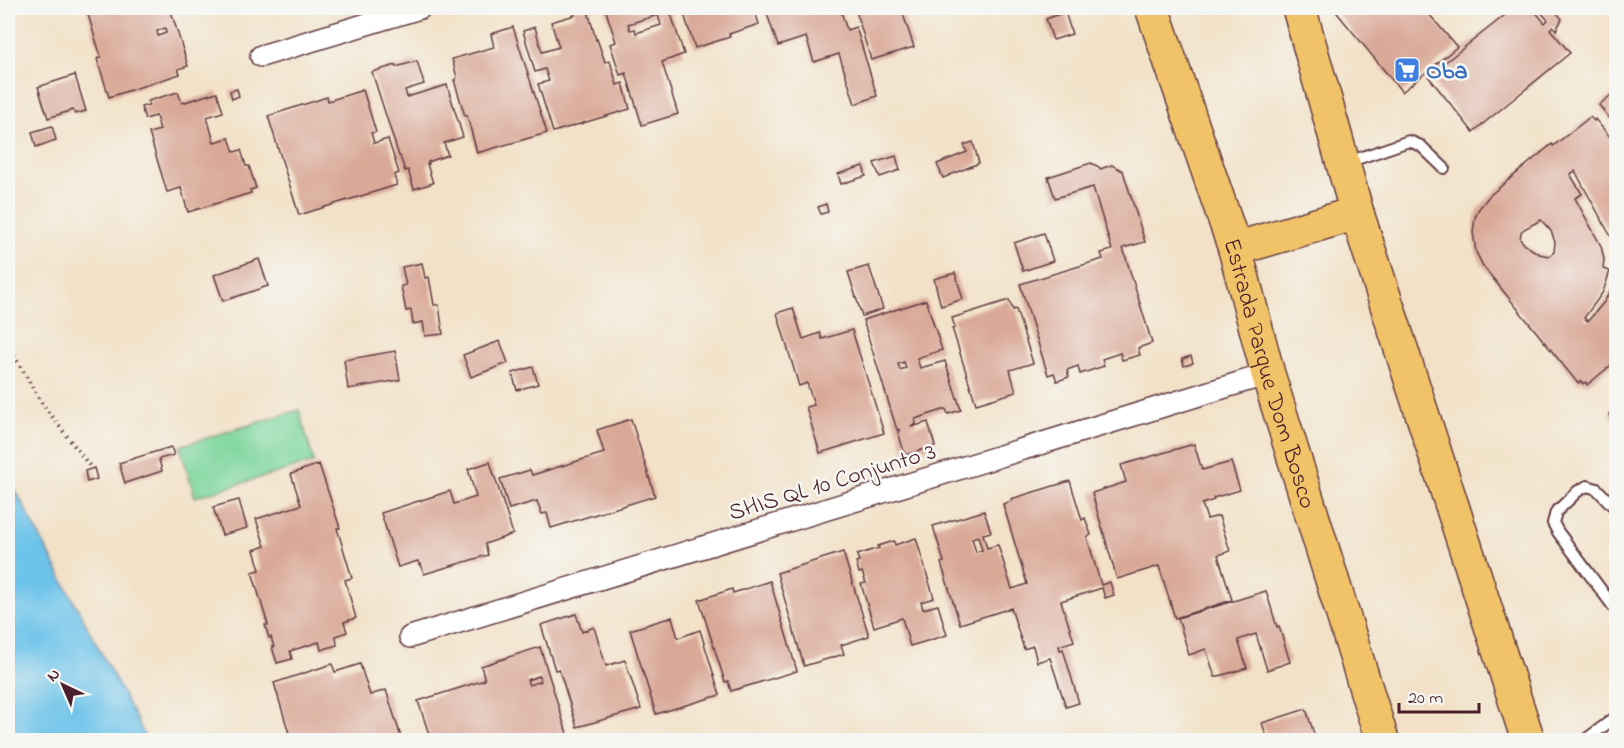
<svg xmlns="http://www.w3.org/2000/svg" width="1624" height="748" font-family="'Indie Flower',sans-serif">
<rect width="100%" height="100%" fill="#f6f6f2"/>
<filter id="ink" filterUnits="userSpaceOnUse"><feTurbulence type="fractalNoise" baseFrequency=".0167" numOctaves="2"/><feDisplacementMap in="SourceGraphic" scale="12" xChannelSelector="R" yChannelSelector="G"/><feConvolveMatrix kernelMatrix="1 2 1 2 8 2 1 2 1" color-interpolation-filters="sRGB"/></filter>
<filter id="wash" filterUnits="userSpaceOnUse"><feTurbulence type="fractalNoise" baseFrequency=".008" numOctaves="4" result="noise"/><feDisplacementMap in="SourceGraphic" scale="24" xChannelSelector="R" yChannelSelector="G"/><feGaussianBlur stdDeviation="1.35" result="paint"/><feColorMatrix in="noise" values="0 0 0 0 0 0 0 0 0 0 0 0 0 0 0 0 0 1.4 0 .05"/><feComposite in="paint" operator="in"/></filter>
<g filter="url(#wash)">
<rect width="100%" height="100%" fill="#f2e1c7"/>
<path fill="#7cd59b" stroke="#637a63" stroke-width="1.5" d="M299 410 314 462 195 497 180 446Z"/>
<path fill="#6dc3ea" stroke="#5c718a" stroke-width="1.5" d="M8 480 19 497 147 740H8Z"/>
<g id="blocks">
<g fill="#d9a897" fill-rule="evenodd">
<path d="M86 8H170L188 66 178 69 180 74 109 97 97 59 101 57ZM165 28 166 33 158 36 157 31Z"/>
<path d="M572 8H598L588 11 596 40 597 39 605 62 610 61 617 85 623 83 630 109 553 132 538 84 549 81 545 69 535 72 523 31 535 27 542 52 559 47 551 22 575 15Z"/>
<path d="M605 8H669L684 54 662 62 678 114 642 125 626 73 620 75 615 59 610 44 616 42ZM658 15 661 25 636 33 635 29 630 30 628 24Z"/>
<path d="M682 8H754L759 24 729 34 730 37 695 48Z"/>
<path d="M765 8H840L847 30 856 27 877 96 855 104 839 54 814 62 806 37 778 46Z"/>
<path d="M855 8H901L914 47 871 60Z"/>
<path d="M1333 8H1424L1457 47 1402 92Z"/>
<path d="M1514 8H1532L1545 23 1548 20 1537 8H1553L1562 19 1556 30 1553 26 1550 29 1570 53 1473 132 1428 76Z"/>
<path d="M1065 12 1072 34 1053 40 1046 19Z"/>
<path d="M513 27 547 133 477 153 467 115 465 116 454 80H456V78L457 77 452 59 494 47 491 34Z"/>
<path d="M417 61 424 84 405 90 407 97 447 85 463 137 444 143 448 155 428 162 429 164H427L433 183 414 189 408 170 405 171 400 156H399L372 72 396 65V67Z"/>
<path d="M75 75 86 111 75 114 73 110 48 118 38 87Z"/>
<path d="M237 89 239 96 232 99 230 91Z"/>
<path d="M363 90 376 132 371 133 374 143 388 139 399 173 394 175 397 185 299 215 268 116 327 97 328 101Z"/>
<path d="M1616 91V126L1599 105Z"/>
<path d="M178 92 182 103 217 92 223 112 207 117 214 142 229 138 234 152 241 150 246 166H249L256 188 250 190 251 193 188 212 181 188 167 192 149 133 160 130 156 116 145 119 141 107 149 105 148 101Z"/>
<path d="M1590 117 1594 121 1595 119 1616 144V246L1575 171 1570 174 1582 194 1575 198 1601 246 1604 259 1603 269 1610 271 1603 292 1584 318 1588 321 1604 302 1611 290 1616 276V361L1587 385 1586 382 1583 384 1581 381 1579 383 1576 381 1483 266 1476 252 1473 232 1475 218 1478 210 1489 196 1552 144 1553 146ZM1541 220 1551 231 1555 242 1554 252 1549 256 1539 254 1525 245 1520 239 1521 232 1524 229Z"/>
<path d="M52 126 56 140 36 147 32 132Z"/>
<path d="M973 142 979 163 943 178 937 164 967 152 964 145Z"/>
<path d="M896 156 900 170 880 177 874 163Z"/>
<path d="M1091 163 1099 167 1100 169 1112 165 1123 171 1145 242 1123 248 1152 343 1138 348 1140 355 1122 360 1120 353 1102 359 1104 366 1080 374 1078 366 1067 370 1069 377 1057 381 1054 373 1048 375 1020 284 1103 259 1101 253 1112 250 1093 187 1055 198 1048 177Z"/>
<path d="M863 166 866 176 841 184 838 174Z"/>
<path d="M826 204 828 212 821 214 818 207Z"/>
<path d="M1044 233 1053 261 1023 271 1014 243Z"/>
<path d="M259 259 268 286 223 301 214 275Z"/>
<path d="M422 263 425 278 429 277 434 305H439L443 334 425 336 423 322 413 324 411 310 406 311 401 286 406 285 402 267Z"/>
<path d="M869 266 883 309 862 316 848 272Z"/>
<path d="M955 273 963 299 941 306 934 279Z"/>
<path d="M926 300 942 350 917 358 920 368 945 361 961 410 948 414 946 409 915 419 916 424 911 426 912 427 928 422 935 446 905 455 898 432 900 431V429L897 430 863 320ZM904 362 906 368 900 370 898 364Z"/>
<path d="M1009 300 1013 310 1016 309 1033 363 1010 370 1016 392 976 404 953 331 952 329 955 328 952 318Z"/>
<path d="M793 308 803 339 820 333 822 339 852 330 884 433 820 453 806 407 814 405 807 383 799 386 777 313Z"/>
<path d="M500 341 508 363 471 377 463 355Z"/>
<path d="M395 351 400 380 348 389 344 360Z"/>
<path d="M1191 356 1193 363 1184 366 1182 359Z"/>
<path d="M533 367 538 384 517 390 512 373Z"/>
<path d="M1616 408V424L1609 414Z"/>
<path d="M631 419 655 496 551 528 547 513 542 514 537 501 509 509 500 479 530 470 532 475 604 453 597 430Z"/>
<path d="M1194 444 1202 470 1231 462 1240 490 1213 498 1214 500 1202 504 1207 519 1219 516 1230 551 1218 555 1232 600 1175 618 1159 566 1117 579 1092 493 1126 482 1121 465Z"/>
<path d="M171 447 174 455 159 459 162 471 125 483 119 463Z"/>
<path d="M490 462 513 534 485 544 488 555 424 574 421 564 419 565 418 561 398 567 381 513 450 491 454 504 476 497 468 469Z"/>
<path d="M319 464 340 528H337L352 578 345 580 356 618 344 622 347 632 336 636 337 645 321 650 319 642 290 651 292 659 277 663 272 647H274L271 637 269 638 265 625H268L252 572 260 570 254 550 265 546 256 519 301 505 291 474Z"/>
<path d="M94 468 97 479 87 482 85 471Z"/>
<path d="M1070 481 1082 520 1085 518 1091 535 1087 537 1101 585 1110 582 1114 595 1105 598 1102 588 1061 601 1074 641 1059 646 1060 650 1063 649 1079 703 1066 707 1050 658 1037 662 1033 646 1024 649 1011 608 960 624 941 563 944 562 933 526 984 511 991 532 983 534 987 548 998 545 1012 589 1027 584 1003 504 1012 501 1011 499ZM978 536 982 550 976 552 972 538Z"/>
<path d="M239 500 247 528 222 535 213 507Z"/>
<path d="M916 538 934 598 921 602 923 609 938 605 947 635 910 646 902 618 874 627 861 584 866 583 862 572 859 573 856 562 859 561 857 555 879 548 878 546 894 541 895 545Z"/>
<path d="M843 552 869 636 841 645 844 654 804 666 777 573Z"/>
<path d="M770 581 797 671 731 691 728 681 725 682 699 600 732 589 733 593Z"/>
<path d="M1266 591 1277 627 1279 626 1290 662 1267 670 1256 634 1238 640 1247 668 1215 677 1206 649 1189 655 1178 618Z"/>
<path d="M576 614 582 632 594 627 606 666 625 660 641 709 577 727 559 669 555 670 541 625Z"/>
<path d="M672 617 678 638 700 630 720 695 656 714 630 630Z"/>
<path d="M540 647 569 740H431L418 701 485 680 481 666ZM539 676 541 681 529 685 527 680Z"/>
<path d="M332 664 335 672 360 664 370 695 386 690 402 740H291L274 683Z"/>
<path d="M1306 709 1316 740H1268L1262 723Z"/>
</g>
</g>
</g>
<g filter="url(#ink)">
<use href="#blocks" fill-opacity="0" stroke="#633c42" stroke-width="1.5"/>
<g fill="none" stroke-linecap="round" stroke-linejoin="round">
<defs>
<g id="service">
<path d="M1345 163 1409 141 1421 146 1444 168"/>
<path d="M1616 509 1597 489 1587 486 1578 491 1556 512 1553 523 1558 532 1616 610"/>
<path d="M1585 740 1616 717"/>
</g>
<g id="minor">
<path d="M261 56 420 8"/>
<path d="M410 637 1268 374"/>
</g>
<g id="primary">
<path id="s1" d="M1152 8 1235 249 1268 374 1382 740"/>
<path d="M1299 8 1357 213 1528 740"/>
<path d="M1235 249 1357 213"/>
</g>
</defs>
<use href="#service" stroke="#633c42" stroke-width="14"/>
<use href="#minor" stroke="#633c42" stroke-width="24"/>
<use href="#primary" stroke="#633c42" stroke-width="36"/>
<path stroke="#633c42" stroke-width="4" stroke-dasharray="1.5 4.5" stroke-linecap="butt" d="M8 345 41 402 92 469"/>
<use href="#service" stroke="#fff" stroke-width="10"/>
<use href="#minor" stroke="#fff" stroke-width="21"/>
<use href="#primary" stroke="#f1c369" stroke-width="33"/>
</g>
</g>
<defs>
<symbol id="supermarket-square" viewBox="-11 -11 22 22"><rect x="-9" y="-9" width="18" height="18" rx="4" fill="#3f7fe0" stroke="#f6f6f2"/><path d="M-6-5.5h2.5l.6 2H6L4.5 2H-2.5L-4.4-4H-6ZM-1.5 3.2a1.3 1.3 0 1 0 .1 0ZM3 3.2a1.3 1.3 0 1 0 .1 0Z" fill="#fff"/></symbol>
</defs>
<g fill-rule="evenodd">
<use href="#supermarket-square" x="1392" y="55" width="30" height="30"/>
</g>
<g text-anchor="middle" stroke-width="5" stroke-linejoin="round" paint-order="stroke">
<g font-size="24" font-weight="bold" fill="#366cbe" stroke="#f6f6f2" text-anchor="start">
<text x="1426" y="78">Oba</text>
</g>
<g font-size="24" fill="#4a1f2b" stroke="#f6f6f2">
<text dy="8" stroke="none"><textPath href="#s1" startOffset="384">Estrada Parque Dom Bosco</textPath></text>
<text transform="translate(832 481) rotate(-17)" y="8">SHIS QL 10 Conjunto 3</text>
</g>
</g>
<rect width="1624" height="748" fill="none" stroke="#f6f6f2" stroke-width="30"/>
<g transform="translate(63 685) rotate(316)" stroke="#f6f6f2" stroke-width="4.5" paint-order="stroke">
<path d="M0-4.5L10 22L0 15L-10 22Z" fill="#4a1f2b"/>
<text y="-9" font-size="16" font-weight="bold" text-anchor="middle" fill="#4a1f2b">N</text>
</g>
<path d="M1399 703v9h80v-9" fill="none" stroke="#4a1f2b" stroke-width="3"/>
<text x="1408" y="703" font-size="18" fill="#4a1f2b" stroke="#f6f6f2" stroke-width="4.5" paint-order="stroke">20 m</text>
</svg>
